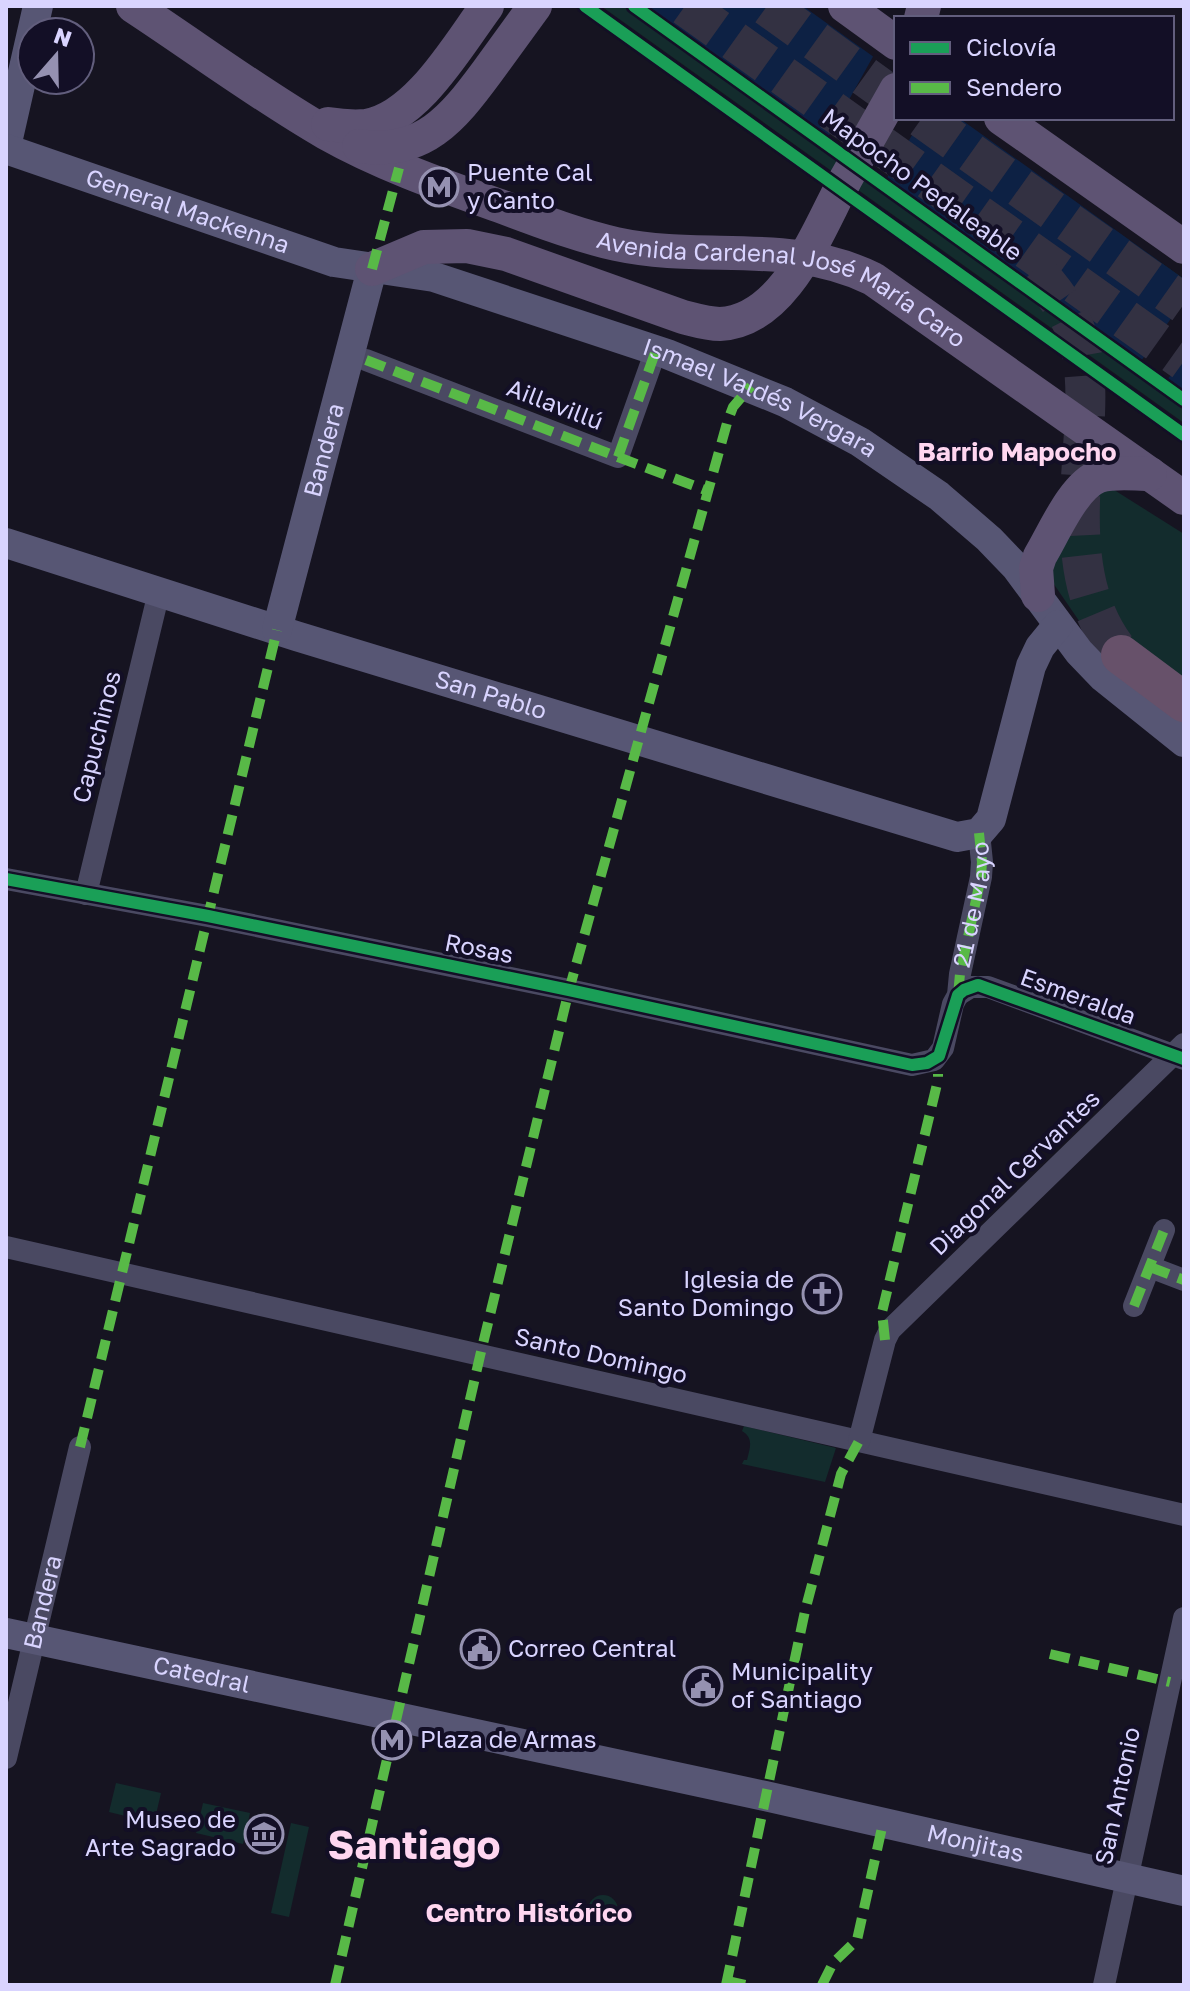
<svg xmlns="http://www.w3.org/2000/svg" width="1190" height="1991" font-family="'Golos Text',sans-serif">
<rect width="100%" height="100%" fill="#161421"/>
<g fill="#132c2d">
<path d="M601 6H799L896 118H956L1184 279V423Z"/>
<path d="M1092 476 1184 534V686L1114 663 1084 628 1040 564Z"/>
<path d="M744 1426 836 1448 825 1482 742 1464 744 1460H747C750 1448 754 1438 742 1431Z"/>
<path d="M116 1783 161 1793 154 1823 109 1812Z"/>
<path d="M203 1803 250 1813 243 1844 196 1833Z"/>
<path d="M291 1823 309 1827 289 1917 271 1913Z"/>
<circle cx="603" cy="1910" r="15"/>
</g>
<path fill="#0d2144" d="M643 6H803L896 73V118H959L1184 279V392Z"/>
<g fill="#161421">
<path d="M875 53 896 68V118H922L884 183 826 141Z"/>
<path d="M1184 300V357L1165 383 1139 364Z"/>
</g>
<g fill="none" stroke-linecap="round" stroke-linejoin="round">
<g stroke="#333142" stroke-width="40" stroke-dasharray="40 20" stroke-linecap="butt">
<path d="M685 6 1184 361"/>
<path d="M767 6 896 99"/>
<path d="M922 118 1184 304"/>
<path d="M1034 270C1053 289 1071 314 1079 341 1087 371 1086 402 1084 432 1079 510 1069 592 1121 655"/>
</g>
<g stroke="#4a4962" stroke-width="22">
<path d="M366 360 618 457 656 350"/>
<path d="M6 879 208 916 569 990 912 1065 934 1060 943 1048 953 1004 958 995 960 974 981 877 982 862 979 833"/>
<path d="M86 894 159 592"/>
<path d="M958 995 971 987H988L1184 1059"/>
<path d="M6 1247 1184 1515"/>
<path d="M1150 1267 1184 1280"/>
<path d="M1134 1306 1164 1230"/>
<path d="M859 1441 885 1340 890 1330 1184 1044"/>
<path id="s1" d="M6 1758 80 1447"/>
<path d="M1104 1985 1184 1618"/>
</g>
<g stroke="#575674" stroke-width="30">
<path d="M6 147 38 6"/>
<path id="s2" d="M6 149 334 262 434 277 667 354 785 402 860 442 939 496 989 539 1016 567 1079 652 1103 677 1184 742"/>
<path id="s3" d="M6 543 296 636 957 837 979 833 991 819 1031 666 1040 647 1058 625"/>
<path id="s4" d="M277 630 372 269"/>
<path id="s5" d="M6 1633 765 1796 1184 1891"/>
</g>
<g stroke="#5e5373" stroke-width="34">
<path id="s6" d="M133 6C197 48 260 95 326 133 381 164 441 185 500 206 538 220 576 235 616 244 703 263 790 238 873 279L1184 498"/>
<path d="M845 6 896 43"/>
<path d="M921 18 924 6"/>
<path d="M1001 118 1184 247"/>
<path d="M328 124C340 126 353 127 366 126 417 118 458 45 487 6"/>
<path d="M359 146C423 156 453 118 487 72 503 50 519 28 535 6"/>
<path d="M372 269 424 247 467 246 506 254 683 317C695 320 707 324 720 324 785 321 818 230 844 182"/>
<path d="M1038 595 1036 568 1040 556C1054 533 1073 486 1099 476 1115 471 1134 474 1150 474"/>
</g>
<path stroke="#67516a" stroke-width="40" d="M1121 655 1184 702"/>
<path stroke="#5e5373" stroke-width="34" d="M844 182 896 90"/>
<g stroke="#58b947" stroke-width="10" stroke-dasharray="20 10" stroke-linecap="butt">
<path d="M372 269 399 168"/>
<path d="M366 360 618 457 656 350"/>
<path d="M618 457 708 491"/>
<path id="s7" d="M958 995 960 974 981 877 982 862 979 833"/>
<path d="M1150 1267 1184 1280"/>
<path d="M1134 1306 1164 1230"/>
<path d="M885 1340 882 1312 938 1080V1074"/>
<path d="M80 1447 277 630"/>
<path d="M1050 1654 1170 1682"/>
<path d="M727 1981 745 1985"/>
<path d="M335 1985 480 1356 569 990 727 423 733 407 751 386"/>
<path d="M726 1985 805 1611 841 1474 859 1441"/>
<path d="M822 1985 833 1963 857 1940 883 1823"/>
</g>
<defs>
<g id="cycleway">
<path d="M585 6 1184 435"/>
<path d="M634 6 1184 400"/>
<path d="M6 879 208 916 569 990 912 1065 927 1063 939 1056 958 995 964 990 978 985 1184 1059"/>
</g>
</defs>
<use href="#cycleway" stroke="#130f26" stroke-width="17"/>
<use href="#cycleway" stroke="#1a9f57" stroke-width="12"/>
</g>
<defs>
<symbol id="metro-ring" viewBox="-11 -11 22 22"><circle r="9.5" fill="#130f26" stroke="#9591b1" stroke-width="1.5"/><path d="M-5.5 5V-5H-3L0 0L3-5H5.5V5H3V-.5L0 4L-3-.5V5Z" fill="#9591b1"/></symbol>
<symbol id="church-ring" viewBox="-11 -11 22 22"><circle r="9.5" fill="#130f26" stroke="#9591b1" stroke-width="1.5"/><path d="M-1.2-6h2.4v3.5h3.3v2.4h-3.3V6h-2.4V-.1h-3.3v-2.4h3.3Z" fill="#9591b1"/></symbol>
<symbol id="civic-ring" viewBox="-11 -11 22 22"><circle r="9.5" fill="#130f26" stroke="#9591b1" stroke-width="1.5"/><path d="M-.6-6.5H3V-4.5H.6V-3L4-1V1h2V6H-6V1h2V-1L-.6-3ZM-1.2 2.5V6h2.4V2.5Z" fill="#9591b1"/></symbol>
<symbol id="museum-ring" viewBox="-11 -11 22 22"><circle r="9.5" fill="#130f26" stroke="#9591b1" stroke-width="1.5"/><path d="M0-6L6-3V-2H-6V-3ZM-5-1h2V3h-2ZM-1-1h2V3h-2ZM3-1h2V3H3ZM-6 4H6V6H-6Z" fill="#9591b1"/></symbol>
</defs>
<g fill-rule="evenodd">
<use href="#metro-ring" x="417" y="165" width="44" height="44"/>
<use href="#church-ring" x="800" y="1272" width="44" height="44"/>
<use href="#civic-ring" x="458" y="1627" width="44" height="44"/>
<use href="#civic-ring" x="681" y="1664" width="44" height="44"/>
<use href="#metro-ring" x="370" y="1718" width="44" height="44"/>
<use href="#museum-ring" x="242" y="1812" width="44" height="44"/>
</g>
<g text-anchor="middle" stroke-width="8" stroke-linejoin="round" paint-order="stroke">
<g font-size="24" fill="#d9d4ff" stroke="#130f26" text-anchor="start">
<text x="467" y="181">Puente Cal<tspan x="467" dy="28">y Canto</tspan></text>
<text x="794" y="1288" text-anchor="end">Iglesia de<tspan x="794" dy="28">Santo Domingo</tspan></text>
<text x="508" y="1657">Correo Central</text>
<text x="731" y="1680">Municipality<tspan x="731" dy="28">of Santiago</tspan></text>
<text x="420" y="1748">Plaza de Armas</text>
<text x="236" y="1828" text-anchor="end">Museo de<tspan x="236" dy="28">Arte Sagrado</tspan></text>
</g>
<g font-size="24" fill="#d9d4ff" stroke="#130f26">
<text transform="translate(922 185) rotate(36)" y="8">Mapocho Pedaleable</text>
<text dy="8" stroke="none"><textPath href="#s2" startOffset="192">General Mackenna</textPath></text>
<text dy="8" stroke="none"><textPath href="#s6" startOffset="718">Avenida Cardenal José María Caro</textPath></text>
<text dy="8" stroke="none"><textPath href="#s2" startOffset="796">Ismael Valdés Vergara</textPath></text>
<text transform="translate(555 405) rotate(21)" y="8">Aillavillú</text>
<text dy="8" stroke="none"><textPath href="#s4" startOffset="186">Bandera</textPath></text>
<text dy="8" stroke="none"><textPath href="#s3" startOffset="508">San Pablo</textPath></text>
<text transform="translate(97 737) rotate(-76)" y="8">Capuchinos</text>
<text dy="8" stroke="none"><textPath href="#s7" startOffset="92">21 de Mayo</textPath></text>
<text transform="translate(479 949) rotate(11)" y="8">Rosas</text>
<text transform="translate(1078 997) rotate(20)" y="8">Esmeralda</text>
<text transform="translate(1015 1173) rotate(-44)" y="8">Diagonal Cervantes</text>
<text transform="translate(601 1356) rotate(13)" y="8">Santo Domingo</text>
<text dy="8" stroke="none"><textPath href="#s1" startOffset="160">Bandera</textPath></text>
<text dy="8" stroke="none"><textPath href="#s5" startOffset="200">Catedral</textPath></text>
<text transform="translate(1118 1796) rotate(-78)" y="8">San Antonio</text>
<text dy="8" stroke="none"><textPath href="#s5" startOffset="992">Monjitas</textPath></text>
</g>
<g font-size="26" font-weight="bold" fill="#ffd6f0" stroke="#130f26">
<text x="1017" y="461">Barrio Mapocho</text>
<text x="529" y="1922">Centro Histórico</text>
</g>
<g font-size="40" font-weight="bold" fill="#ffd6f0" stroke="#130f26">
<text x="414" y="1859">Santiago</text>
</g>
</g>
<rect width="1190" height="1991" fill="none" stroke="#d9d4ff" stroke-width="16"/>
<rect x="894" y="16" width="280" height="104" fill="#130f26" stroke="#625e7d" stroke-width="2"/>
<rect x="910" y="42" width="40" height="12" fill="#1a9f57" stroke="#625e7d" stroke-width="2"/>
<text x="966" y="56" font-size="24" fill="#d9d4ff">Ciclovía</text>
<rect x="910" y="82" width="40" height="12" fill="#58b947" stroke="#625e7d" stroke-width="2"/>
<text x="966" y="96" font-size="24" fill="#d9d4ff">Sendero</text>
<g transform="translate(56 56) rotate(20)"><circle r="38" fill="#130f26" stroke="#625e7d" stroke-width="2"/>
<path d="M0-6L14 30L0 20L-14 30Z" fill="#9591b1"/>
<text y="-12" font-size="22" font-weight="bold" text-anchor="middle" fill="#d9d4ff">N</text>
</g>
</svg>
